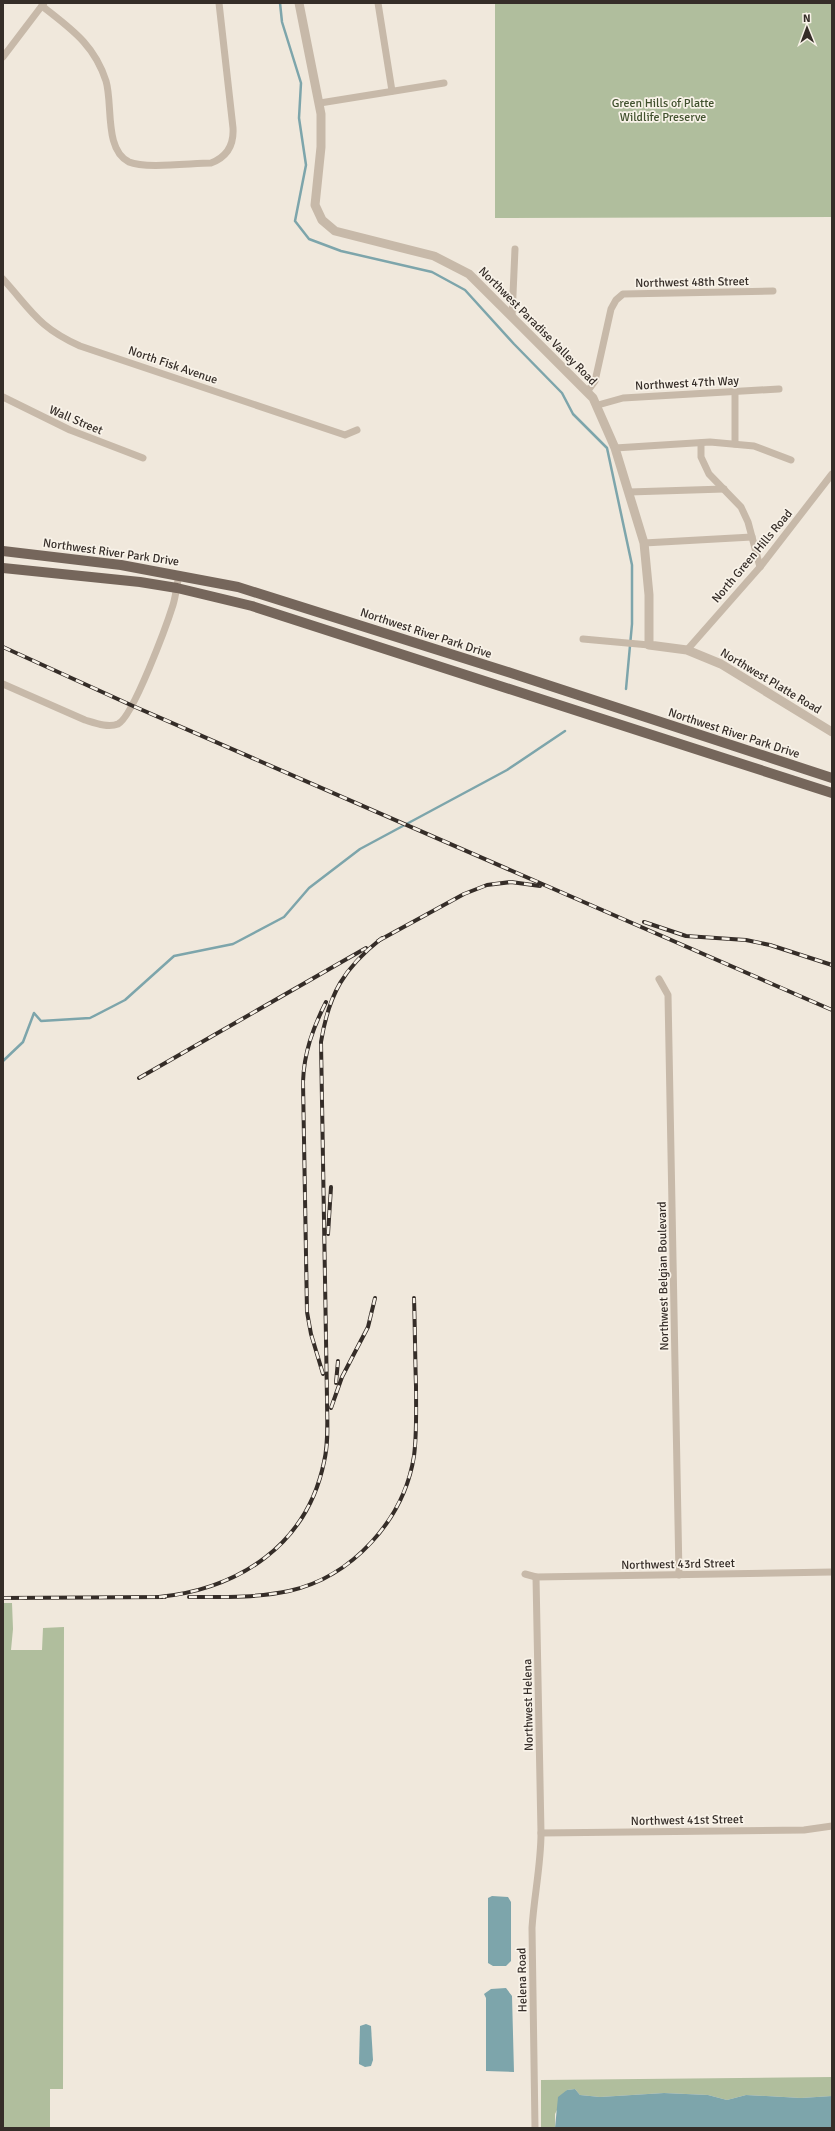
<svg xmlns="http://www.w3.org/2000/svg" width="835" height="2131" font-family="Signika,sans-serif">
<rect width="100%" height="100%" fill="#f0e8dc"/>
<g fill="#b0be9d">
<path d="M495 3H832V217L495 218Z"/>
<path d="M3 1603H12L13 1629 11 1650H42L43 1628 64 1627 63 2089H50V2128H3Z"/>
<path d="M832 2077V2096L801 2098 746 2095 727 2100 708 2095 664 2093 600 2097 580 2095 575 2089 567 2090 555 2114V2128H541V2080Z"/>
</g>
<g fill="#7da5ab">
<path d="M492 1896 508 1897 511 1902V1961L506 1966H493L488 1963V1898Z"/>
<path d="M506 1988 512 1996 514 2072 486 2071V1998L484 1994 491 1989Z"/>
<path d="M366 2024 371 2026 373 2060 371 2066 365 2067 359 2064 360 2026Z"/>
<path d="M575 2089 580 2095 600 2097 664 2093 708 2095 727 2100 746 2095 801 2098 832 2096V2128H555L558 2097 567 2090Z"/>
</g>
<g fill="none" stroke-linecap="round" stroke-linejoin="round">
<g stroke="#7da5ab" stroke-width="2.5">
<path d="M280 3 282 22 301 83 299 118 306 165 295 221 309 239 341 251 432 272 465 290 514 344 562 393 573 414 607 448 632 565V624L626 689"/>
<path d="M3 1061 23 1042 34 1013 41 1021 90 1018 125 1000 174 956 233 944 284 917 309 888 360 849 507 770 565 731"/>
</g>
<g stroke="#c7b9a9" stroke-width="7">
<path d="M378 3 392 91"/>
<path d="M42 6C71 29 94 44 106 81 113 104 104 150 129 162 145 169 192 163 211 163 227 157 234 145 233 128L219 3"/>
<path d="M3 57 44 3"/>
<path d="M320 103 444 83"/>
<path d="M3 279C32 311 38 327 80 346L345 435 357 430"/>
<path d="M512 317 515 249"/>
<path d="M587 392 595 381 611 309 616 300 623 294 773 291"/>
<path d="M3 397 70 430 143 458"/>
<path d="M598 405 623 398 779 389"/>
<path d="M701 443V457L709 474 741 507 748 522 760 567"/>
<path d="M735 444V391"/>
<path d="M615 448 710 442 754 446 791 460"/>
<path d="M629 492 724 489"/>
<path d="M644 543 752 537"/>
<path d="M583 639 649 645"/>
<path d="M687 650 760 567 832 474"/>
<path d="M3 684 85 720C95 723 108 728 118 724 133 717 167 624 173 605 176 595 177 584 179 575"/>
<path d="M659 979 668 995 679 1575"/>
<path d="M525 1574 536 1577 832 1572"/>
<path d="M541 1833 804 1830 832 1826"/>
<path d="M535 2128 532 1928C534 1896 541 1865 541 1833L536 1577"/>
</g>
<path stroke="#c7b9a9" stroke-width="9" d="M299 3 321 114V147L315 205 322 220 335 231 434 256 469 274 593 398 615 448 644 543 649 595V645L687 650 721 664 832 732"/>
<g stroke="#75665b" stroke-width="10">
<path d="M3 551 121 565 238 587 511 673 832 778"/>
<path d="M3 568 140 582 177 588 252 606 832 793"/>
</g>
<defs>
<g id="rail">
<path d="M3 647 133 706 832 1010"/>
<path d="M644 922 686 936 746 940 770 945 832 965"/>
<path d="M378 941 464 894 487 885 511 882 540 886"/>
<path d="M139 1078 366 948"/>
<path d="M328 1234 331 1187"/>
<path d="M323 1374 311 1334 307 1312 303 1082C304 1052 313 1028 326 1002"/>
<path d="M336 1383 338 1361"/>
<path d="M331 1408 342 1377 368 1327 375 1298"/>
<path d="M159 1597C239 1589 307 1545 324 1462 329 1442 327 1419 327 1398L321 1042C329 993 344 968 382 938"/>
<path d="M189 1597C222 1597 256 1598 289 1591 352 1577 404 1520 414 1456 417 1433 416 1409 416 1386 415 1357 415 1327 414 1298"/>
<path d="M3 1598 165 1597"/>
</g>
</defs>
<use href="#rail" stroke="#352d28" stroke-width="4"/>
<use href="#rail" stroke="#f8f2e8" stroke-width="2.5" stroke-dasharray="8" stroke-linecap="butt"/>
</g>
<g text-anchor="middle" stroke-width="3.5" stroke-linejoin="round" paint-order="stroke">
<g font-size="12" fill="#41512e" stroke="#f8f2e8">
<text x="663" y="107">Green Hills of Platte<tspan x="663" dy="14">Wildlife Preserve</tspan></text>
</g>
<g font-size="12" fill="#352d28" stroke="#f8f2e8">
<text transform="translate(692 282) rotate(-1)" y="4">Northwest 48th Street</text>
<text transform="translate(538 326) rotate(45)" y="4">Northwest Paradise Valley Road</text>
<text transform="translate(173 365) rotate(19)" y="4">North Fisk Avenue</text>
<text transform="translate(687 383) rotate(-3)" y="4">Northwest 47th Way</text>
<text transform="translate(76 420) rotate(23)" y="4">Wall Street</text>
<text transform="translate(111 552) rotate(8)" y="4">Northwest River Park Drive</text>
<text transform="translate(752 556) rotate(-50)" y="4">North Green Hills Road</text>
<text transform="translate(426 633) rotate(18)" y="4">Northwest River Park Drive</text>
<text transform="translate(771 681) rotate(31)" y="4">Northwest Platte Road</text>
<text transform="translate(734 733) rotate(18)" y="4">Northwest River Park Drive</text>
<text transform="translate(663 1276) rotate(-91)" y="4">Northwest Belgian Boulevard</text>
<text transform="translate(678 1564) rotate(-1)" y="4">Northwest 43rd Street</text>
<text transform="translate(528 1705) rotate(-91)" y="4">Northwest Helena</text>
<text transform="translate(687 1820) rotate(-1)" y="4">Northwest 41st Street</text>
<text transform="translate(522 1980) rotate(-91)" y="4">Helena Road</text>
</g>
</g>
<rect width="835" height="2131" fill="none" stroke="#352d28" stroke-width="8"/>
<g transform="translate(807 28) rotate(359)" stroke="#f8f2e8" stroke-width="3" paint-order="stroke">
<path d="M0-3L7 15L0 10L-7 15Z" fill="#352d28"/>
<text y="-6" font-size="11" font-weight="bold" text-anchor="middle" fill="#352d28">N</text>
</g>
</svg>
